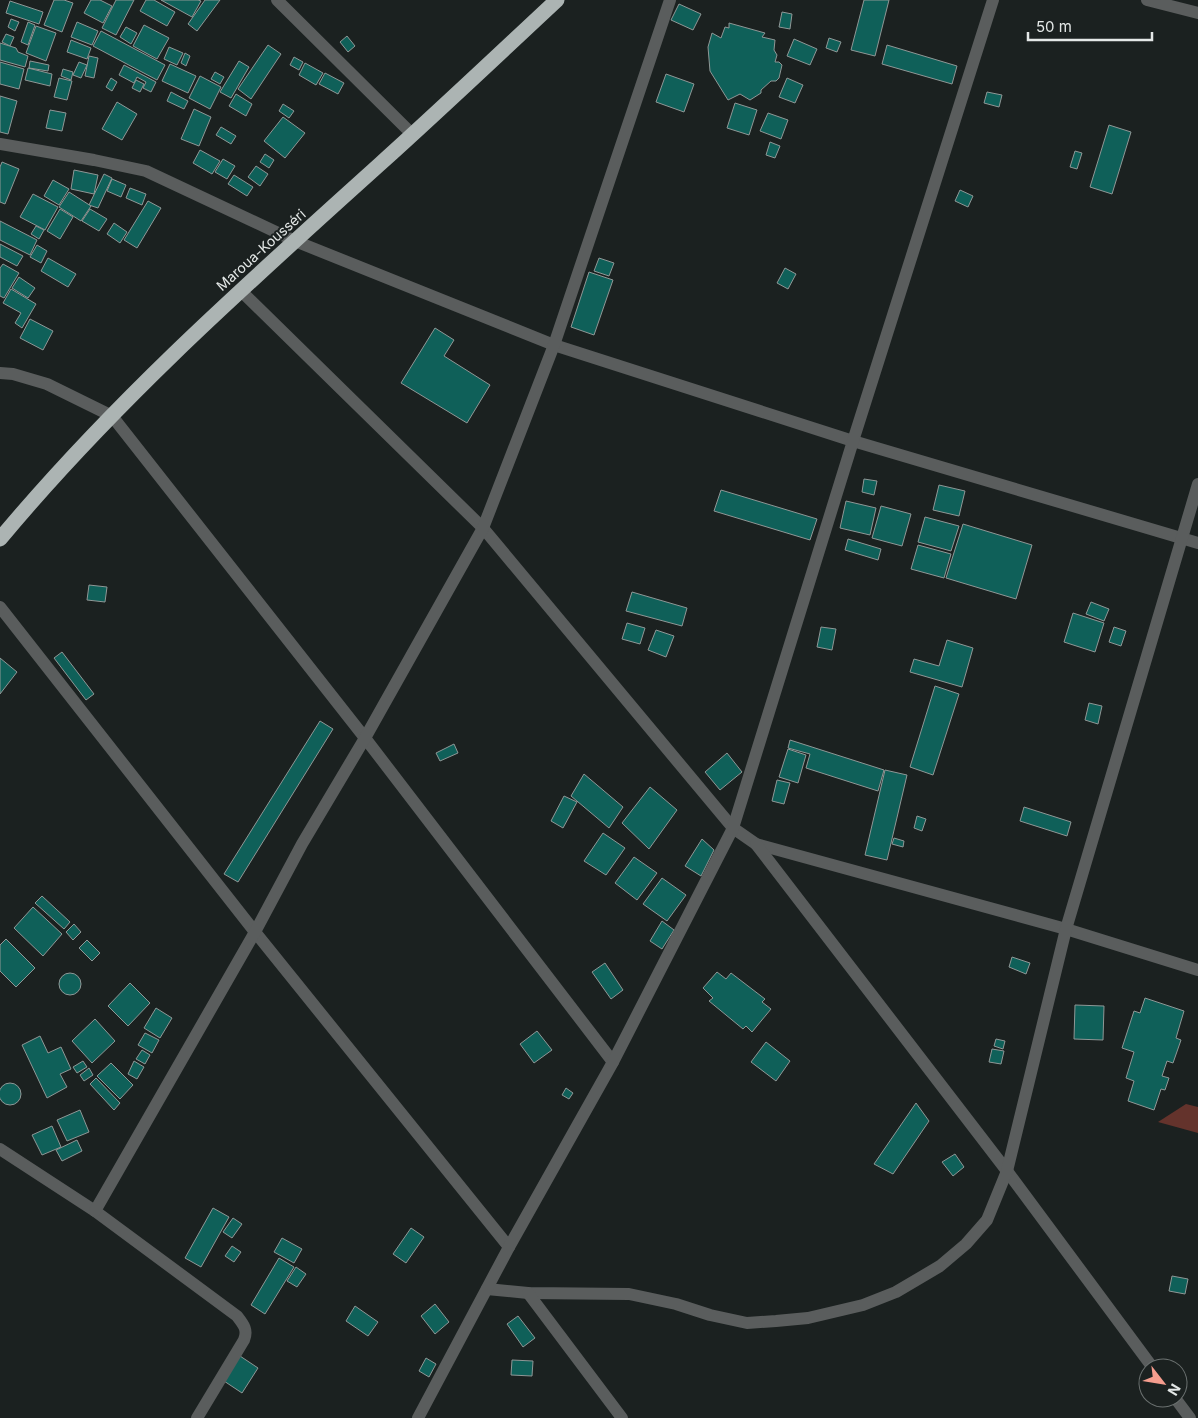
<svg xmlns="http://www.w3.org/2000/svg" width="1198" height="1418" font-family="Inter,sans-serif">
<rect width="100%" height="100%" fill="#1b2120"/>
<path fill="#64332c" d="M1186 1104 1198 1107V1133L1158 1122Z"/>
<g fill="#0f6059" stroke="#8f9796">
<path d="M54 0H64L73 3 62 32 44 25Z"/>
<path d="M91 0H100L112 6 103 23 84 13Z"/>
<path d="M116 0H134L116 35 102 28Z"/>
<path d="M146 0H154L175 12 167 26 140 11Z"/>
<path d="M161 0H198L201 1 192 17Z"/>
<path d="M205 0H220L197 31 188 24Z"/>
<path d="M864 0H889L875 56 851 50Z"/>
<path d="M10 1 43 12 39 24 6 13Z"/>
<path d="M679 4 701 14 693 30 671 20Z"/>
<path d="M782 12 792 14 790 29 779 27Z"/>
<path d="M11 19 19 22 15 31 8 27Z"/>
<path d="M28 22 35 25 28 45 21 42Z"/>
<path d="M77 22 98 31 92 45 71 37Z"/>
<path d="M729 23 765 33 762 37 775 40 774 50 777 55 775 62H779L782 65 779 78 776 81H771L761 90V93L750 100 740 94 728 100 710 71 708 47 712 33 721 38 725 27 729 28Z"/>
<path d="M144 25 169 38 157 59 133 46Z"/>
<path d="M36 26 56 33 46 61 26 53Z"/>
<path d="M126 27 137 33 131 44 120 37Z"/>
<path d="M101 31 165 65 157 80 93 46Z"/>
<path d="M6 34 14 37 10 46 2 42Z"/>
<path d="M347 36 355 46 348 52 340 42Z"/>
<path d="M829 38 841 42 837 52 826 48Z"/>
<path d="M794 39 817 49 810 65 787 56Z"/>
<path d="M71 40 91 48 87 59 67 52Z"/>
<path d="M0 43 16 48 18 52 28 56 25 67 0 60Z"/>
<path d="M268 45 281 54 251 99 238 89Z"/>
<path d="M887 45 957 66 952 84 882 64Z"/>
<path d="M169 47 183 53 177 65 164 59Z"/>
<path d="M185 53 190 56 186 66 181 63Z"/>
<path d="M89 56 98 58 94 78 85 76Z"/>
<path d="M294 57 303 62 299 70 290 65Z"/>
<path d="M30 61 49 65 48 71 29 68Z"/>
<path d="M239 61 249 67 231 98 220 92Z"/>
<path d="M0 62 24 69 19 89 0 84Z"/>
<path d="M79 62 87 65 81 78 73 75Z"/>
<path d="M305 63 323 73 316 85 299 75Z"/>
<path d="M170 64 196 76 188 93 162 81Z"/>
<path d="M124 65 156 82 151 92 143 88 146 82 137 77 134 83 119 75Z"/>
<path d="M28 68 52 74 50 86 25 80Z"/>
<path d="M63 69 73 72 71 80 61 76Z"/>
<path d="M215 72 224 77 220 84 211 79Z"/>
<path d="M325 73 344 83 338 94 319 84Z"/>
<path d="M666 74 694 84 684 112 656 102Z"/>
<path d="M200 76 221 87 210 109 189 98Z"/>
<path d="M59 78 72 81 67 100 54 97Z"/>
<path d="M111 78 117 82 112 91 106 87Z"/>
<path d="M787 78 803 85 795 103 779 97Z"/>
<path d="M136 80 144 84 140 92 132 88Z"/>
<path d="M171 92 188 101 184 109 167 101Z"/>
<path d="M987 92 1002 95 999 107 984 103Z"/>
<path d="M236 94 252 104 246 116 229 106Z"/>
<path d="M0 96 17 101 8 134 0 132Z"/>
<path d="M117 102 137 114 122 140 102 129Z"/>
<path d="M735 103 757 110 749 135 727 128Z"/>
<path d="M283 104 294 111 289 118 279 111Z"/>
<path d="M194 109 211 117 199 146 181 139Z"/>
<path d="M50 110 66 113 62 131 46 128Z"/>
<path d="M768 113 788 120 781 139 760 131Z"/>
<path d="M283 117 305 133 285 158 264 141Z"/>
<path d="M1109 125 1131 132 1112 194 1090 187Z"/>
<path d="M221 127 236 136 231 144 216 135Z"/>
<path d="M770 142 780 146 775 158 766 155Z"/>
<path d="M200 150 220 161 212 174 193 163Z"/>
<path d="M1075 151 1082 153 1077 169 1070 167Z"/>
<path d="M265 154 274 160 269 168 260 162Z"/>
<path d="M223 159 235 166 227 179 215 172Z"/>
<path d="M2 162 19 169 5 204 0 202V167Z"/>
<path d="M256 166 268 174 260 186 248 177Z"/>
<path d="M74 170 98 175 94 194 71 189Z"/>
<path d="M104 174 112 178 98 208 89 205Z"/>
<path d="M234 175 253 187 247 196 228 184Z"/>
<path d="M112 179 126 185 121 197 107 191Z"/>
<path d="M53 180 69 189 59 205 44 196Z"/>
<path d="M130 188 146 194 142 205 126 198Z"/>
<path d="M960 190 973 196 968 207 955 201Z"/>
<path d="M69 192 91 206 81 221 59 207Z"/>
<path d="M33 194 58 207 45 230 20 217Z"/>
<path d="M148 201 161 208 137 248 124 240Z"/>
<path d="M60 209 73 217 60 239 47 231Z"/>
<path d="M90 209 107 219 99 231 82 221Z"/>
<path d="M0 221 37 240 30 255 0 240Z"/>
<path d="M114 223 127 232 120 243 107 234Z"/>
<path d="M36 226 44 230 39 239 31 234Z"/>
<path d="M0 244 23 256 17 266 0 257Z"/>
<path d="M37 245 47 251 41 263 30 257Z"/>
<path d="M48 258 76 274 68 287 41 271Z"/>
<path d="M599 258 614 263 609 276 594 271Z"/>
<path d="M3 264 19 273 4 298 0 296V268Z"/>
<path d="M785 268 796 274 788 289 777 283Z"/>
<path d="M589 272 613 280 594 335 571 327Z"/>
<path d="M19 277 35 288 28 298 12 288Z"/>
<path d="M11 289 36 304 22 328 15 323 21 313 3 303Z"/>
<path d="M30 319 53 331 43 350 20 338Z"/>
<path d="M435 328 454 340 444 356 490 385 467 423 401 383Z"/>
<path d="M864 479 877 481 874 495 862 492Z"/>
<path d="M939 485 965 491 959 516 933 510Z"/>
<path d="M721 490 817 519 810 540 714 511Z"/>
<path d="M846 501 876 508 870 535 840 528Z"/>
<path d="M881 506 911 514 902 546 872 538Z"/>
<path d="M925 517 959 526 951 551 918 542Z"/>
<path d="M963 524 1032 545 1016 599 946 578Z"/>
<path d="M848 539 881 549 878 560 845 550Z"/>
<path d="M918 545 951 554 944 578 911 569Z"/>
<path d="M89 585 107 587 105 602 87 600Z"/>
<path d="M632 592 687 608 682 626 626 611Z"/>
<path d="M1091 602 1109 609 1104 621 1086 614Z"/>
<path d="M1073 613 1104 623 1095 652 1064 642Z"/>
<path d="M627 623 645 628 640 644 622 639Z"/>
<path d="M821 627 836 629 832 650 817 647Z"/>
<path d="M1114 627 1126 631 1121 646 1109 642Z"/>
<path d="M656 630 674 636 666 657 648 650Z"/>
<path d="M947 640 973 648 962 687 910 672 914 659 939 666Z"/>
<path d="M62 652 94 694 86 700 54 658Z"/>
<path d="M0 658 17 672 0 694Z"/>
<path d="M935 686 959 694 933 775 910 767Z"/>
<path d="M1089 703 1102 706 1098 724 1085 720Z"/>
<path d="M320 721 333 729 238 882 224 874Z"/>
<path d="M790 740 884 770 878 791 806 768 810 754 788 748Z"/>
<path d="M454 744 458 753 440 761 436 753Z"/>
<path d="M788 749 806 755 798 783 779 777Z"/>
<path d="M727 753 742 772 720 790 705 772Z"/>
<path d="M885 770 907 775 887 860 865 855Z"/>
<path d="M584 774 623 807 609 828 571 796Z"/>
<path d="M777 780 790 783 784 804 772 801Z"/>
<path d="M650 787 677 810 649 849 622 823Z"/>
<path d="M564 796 577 802 563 828 551 821Z"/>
<path d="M1024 807 1071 822 1067 836 1020 821Z"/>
<path d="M917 816 926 819 922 831 914 828Z"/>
<path d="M603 833 625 848 606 875 584 861Z"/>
<path d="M894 838 904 841 903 847 892 844Z"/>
<path d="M702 839 714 850 701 876 685 866Z"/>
<path d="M634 857 657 873 637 900 615 883Z"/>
<path d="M662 878 686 895 667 921 643 904Z"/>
<path d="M42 896 70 922 64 929 35 903Z"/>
<path d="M33 907 62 934 43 956 14 928Z"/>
<path d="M662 921 674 930 662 949 650 941Z"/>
<path d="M74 924 81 932 73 940 66 932Z"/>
<path d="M6 939 35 968 16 987 0 971V945Z"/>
<path d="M87 940 100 953 92 961 79 948Z"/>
<path d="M1012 957 1030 963 1026 974 1009 967Z"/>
<path d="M605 963 623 990 611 999 592 972Z"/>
<path d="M717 972 726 979 731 973 765 999 762 1002 771 1009 752 1032 746 1026 743 1029 709 1001 713 998 703 988Z"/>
<circle cx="70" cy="984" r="11"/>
<path d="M130 983 150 1003 128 1026 108 1006Z"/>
<path d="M1145 998 1184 1011 1176 1038 1181 1040 1173 1063 1167 1061 1162 1076 1169 1078 1165 1090 1161 1089 1154 1110 1128 1101 1134 1081 1126 1078 1134 1052 1122 1048 1134 1011 1140 1013Z"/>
<path d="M1075 1005 1104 1006 1103 1040 1074 1039Z"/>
<path d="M156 1008 172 1018 160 1038 144 1028Z"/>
<path d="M95 1019 115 1041 92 1063 72 1041Z"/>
<path d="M537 1031 552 1050 534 1063 520 1044Z"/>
<path d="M145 1033 159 1040 152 1053 138 1045Z"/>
<path d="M40 1036 48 1053 61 1047 71 1069 60 1074 67 1087 47 1098 22 1045Z"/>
<path d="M996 1039 1005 1041 1003 1049 994 1046Z"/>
<path d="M766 1042 790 1061 776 1081 751 1062Z"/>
<path d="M992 1049 1004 1051 1001 1064 989 1062Z"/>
<path d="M142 1050 150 1055 145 1064 136 1059Z"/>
<path d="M83 1061 87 1067 77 1073 73 1067Z"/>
<path d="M134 1061 144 1067 137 1079 128 1074Z"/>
<path d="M111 1063 133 1085 120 1099 97 1076Z"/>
<path d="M89 1068 93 1075 84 1081 80 1075Z"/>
<path d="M96 1078 120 1103 114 1110 90 1084Z"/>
<circle cx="10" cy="1094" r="11"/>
<path d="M566 1088 573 1093 569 1099 562 1095Z"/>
<path d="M916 1103 929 1121 893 1174 874 1164Z"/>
<path d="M80 1110 89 1132 67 1141 57 1120Z"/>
<path d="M52 1126 61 1147 42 1155 32 1135Z"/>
<path d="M77 1140 82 1151 62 1161 56 1150Z"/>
<path d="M955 1154 964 1167 953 1176 942 1162Z"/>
<path d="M213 1208 229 1217 201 1267 185 1258Z"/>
<path d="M233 1218 242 1224 232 1238 223 1232Z"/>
<path d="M411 1228 424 1237 406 1263 393 1254Z"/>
<path d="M282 1238 302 1249 294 1263 274 1252Z"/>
<path d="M232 1246 241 1252 234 1262 225 1256Z"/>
<path d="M279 1258 294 1267 265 1314 251 1305Z"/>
<path d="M296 1267 306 1274 297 1287 287 1281Z"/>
<path d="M1172 1276 1188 1279 1185 1294 1169 1291Z"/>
<path d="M435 1304 449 1322 435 1334 421 1316Z"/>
<path d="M355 1306 378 1322 368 1336 346 1321Z"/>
<path d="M518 1316 535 1338 523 1347 507 1324Z"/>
<path d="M240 1356 258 1368 242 1393 224 1381Z"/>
<path d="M426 1358 436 1364 429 1377 419 1371Z"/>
<path d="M512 1360 533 1361 532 1376 511 1375Z"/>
</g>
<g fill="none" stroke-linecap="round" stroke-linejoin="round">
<g stroke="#5a5d5d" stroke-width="12">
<path d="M277 0 413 135"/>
<path d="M1147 0 1198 13"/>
<path d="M0 144 94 160 146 171 295 241 554 345 853 441 1198 543"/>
<path d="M240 290 483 528 733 828 756 844 1066 929 1198 970"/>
<path d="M0 373 13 374 47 384 112 416 365 738 613 1062"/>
<path d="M0 607 255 932 509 1247"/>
<path d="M756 844 1007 1171 1153 1368"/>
<path d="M0 1149 95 1211 237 1316C244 1325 248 1330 244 1340L197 1418"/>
<path d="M95 1211 255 932 302 844 365 738 483 528 554 345 670 0"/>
<path d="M487 1289 528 1293 629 1294 676 1304 710 1315 747 1323 776 1321 808 1318 863 1305 896 1292 940 1266 966 1244 987 1220 1007 1171 1066 929 1198 484"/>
<path d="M528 1293 622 1418"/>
<path d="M1175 1398 1190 1418"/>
<path d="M418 1418 509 1247 613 1062 733 828 853 441 993 0"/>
</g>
<path stroke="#acb4b3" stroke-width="15" d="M0 539C114 402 248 283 380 164 440 110 498 55 557 0"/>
</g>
<g text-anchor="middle" stroke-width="4" stroke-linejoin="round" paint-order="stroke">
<g font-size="14" fill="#e4e8e7" stroke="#1b2120">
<text transform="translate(261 250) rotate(-42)" y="5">Maroua-Kousséri</text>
</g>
</g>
<g transform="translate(1163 1383) rotate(121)"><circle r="24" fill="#1b2120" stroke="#6b7170"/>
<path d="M0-4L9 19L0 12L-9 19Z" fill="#f59d8e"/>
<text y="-8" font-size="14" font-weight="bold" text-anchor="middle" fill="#e4e8e7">N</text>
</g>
<path d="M1028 32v8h124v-8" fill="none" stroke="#e4e8e7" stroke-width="2.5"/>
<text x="1036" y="32" font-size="15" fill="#e4e8e7" stroke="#1b2120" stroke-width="4" paint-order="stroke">50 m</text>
</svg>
